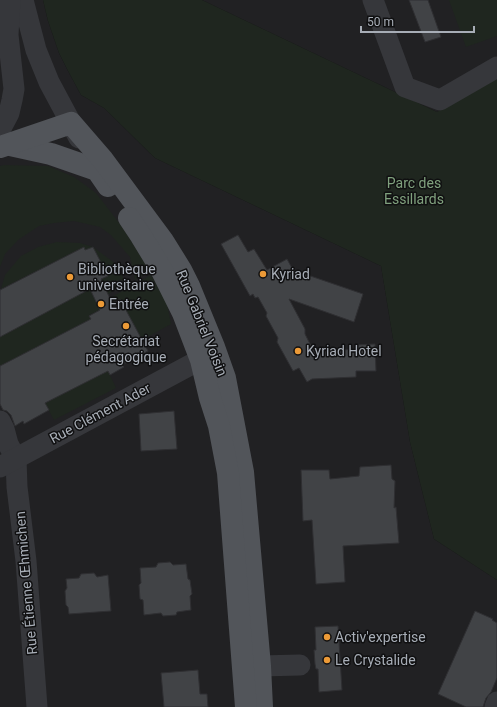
<svg xmlns="http://www.w3.org/2000/svg" width="497" height="707" font-family="Roboto,sans-serif">
<rect width="100%" height="100%" fill="#151516"/>
<g fill="#212123">
<path d="M0 0H43L48 21 59 53 67 69 81 95 104 108 155 158 381 266 410 442 434 539 497 580V707H0Z"/>
<path d="M202 0H497V78L437 112Z"/>
</g>
<g fill="#1f261f">
<path d="M43 0H202L437 112 497 78V580L434 539 410 442 381 266 155 158 104 108 81 95 67 69 59 53 48 21Z"/>
<path d="M449 0H497V36L466 47Z"/>
<path d="M4 165 48 166 74 177 96 193 123 228 150 271 135 280 130 257 111 235 100 227 74 221 54 223 39 226 18 240 5 254 0 267V166Z"/>
<path d="M57 242 80 243 93 247 116 264 126 283 119 279V287L108 294 101 279 108 276 85 250 84 247 1 289 5 275 21 256 38 247Z"/>
<path d="M151 275 167 304 171 324 142 340 120 299 112 303 110 298Z"/>
<path d="M90 289 100 310 89 315 91 319 0 366V337Z"/>
<path d="M108 371 116 388 54 420 45 403Z"/>
</g>
<g fill="#414346" stroke="#2f2f32">
<path d="M409 0H428L441 37 425 42Z"/>
<path d="M238 235 248 252 254 249 267 270 287 259 293 270 363 294 354 322 289 299 305 329V334L314 352 355 349V345L375 344 376 371H356V377L312 379 307 382 299 368 293 371 277 342 278 338 266 316 267 313 258 297 255 298 253 294 250 296 221 244Z"/>
<path d="M84 247 85 250 93 247 108 276 101 279 112 303 120 299 148 351 122 365 124 367 110 375 108 371 45 403 49 410 24 424 23 421 15 426 11 415 7 411 3 410 0 404V366L91 319 89 316 100 310 90 289 0 337V290Z"/>
<path d="M174 411 177 449 141 451 139 414Z"/>
<path d="M391 465 392 479 395 481 394 508 396 507 399 543 343 546 345 582 316 584 312 520 303 521 301 470H329L330 479 359 476 360 467Z"/>
<path d="M170 562 173 565 186 564 188 579 190 580 192 594 190 596 191 610 177 612 176 615 163 616 161 613 144 615 143 600 140 599 139 585 141 583 140 568 156 567 158 563Z"/>
<path d="M94 573 97 577 108 575 111 611 69 614 68 607 66 605 65 591 67 588 66 579 79 578 81 574Z"/>
<path d="M475 611 493 619 492 620 497 623V678L491 692 486 698 483 707H466L438 694Z"/>
<path d="M338 626 342 690 319 692 318 669H316L315 664 314 650H316L315 627Z"/>
<path d="M198 670 200 694H207L208 707H164L161 673Z"/>
</g>
<g fill="none" stroke-linecap="round" stroke-linejoin="round">
<g stroke="#36373b" stroke-width="21">
<path d="M23 0 36 50 49 82 79 138"/>
<path d="M373 0 405 87 440 100 497 67"/>
<path d="M0 130 9 113 12 100 14 89 8 35 10 0"/>
<path d="M0 421 4 429 8 444 16 459 17 487 26 561 37 707"/>
<path d="M0 467 194 363 201 360 217 357"/>
<path d="M260 666 300 665"/>
<path d="M495 707 497 702"/>
</g>
<g stroke="#52555a" stroke-width="22">
<path d="M10 145 51 154 97 170 108 186"/>
<path d="M0 147 71 123 103 160 163 241 181 270 189 286 214 347 225 378 243 472 260 666 262 707"/>
<path d="M129 218 141 236 161 269 183 313 201 360 210 398 219 426 228 473 246 707"/>
</g>
</g>
<g fill="#ec9a37" stroke="#101011" stroke-width="1.5">
<circle cx="263" cy="274" r="4"/>
<circle cx="70" cy="277" r="4"/>
<circle cx="101" cy="304" r="4"/>
<circle cx="126" cy="326" r="4"/>
<circle cx="298" cy="351" r="4"/>
<circle cx="327" cy="637" r="4"/>
<circle cx="327" cy="660" r="4"/>
</g>
<g text-anchor="middle" stroke-width="3" stroke-linejoin="round" paint-order="stroke">
<g font-size="14" fill="#80a17e" stroke="#101011">
<text x="414" y="188">Parc des<tspan x="414" dy="16">Essillards</tspan></text>
</g>
<g font-size="14" fill="#a7adb6" stroke="#101011" text-anchor="start">
<text x="78" y="274">Bibliothèque<tspan x="78" dy="16">universitaire</tspan></text>
<text x="271" y="279">Kyriad</text>
<text x="109" y="309">Entrée</text>
<text x="126" y="346" text-anchor="middle">Secrétariat<tspan x="126" dy="16">pédagogique</tspan></text>
<text x="306" y="356">Kyriad Hotel</text>
<text x="335" y="642">Activ'expertise</text>
<text x="335" y="665">Le Crystalide</text>
</g>
<g font-size="14" fill="#a7adb6" stroke="#101011">
<text transform="translate(202 323) rotate(68)" y="5">Rue Gabriel Voisin</text>
<text transform="translate(100 413) rotate(-28)" y="5">Rue Clément Ader</text>
<text transform="translate(26 583) rotate(-95)" y="5">Rue Étienne Œhmichen</text>
</g>
</g>
<path d="M361 26v6h113v-6" fill="none" stroke="#a7adb6" stroke-width="2"/>
<text x="367" y="26" font-size="12" fill="#a7adb6" stroke="#101011" stroke-width="3" paint-order="stroke">50 m</text>
</svg>
